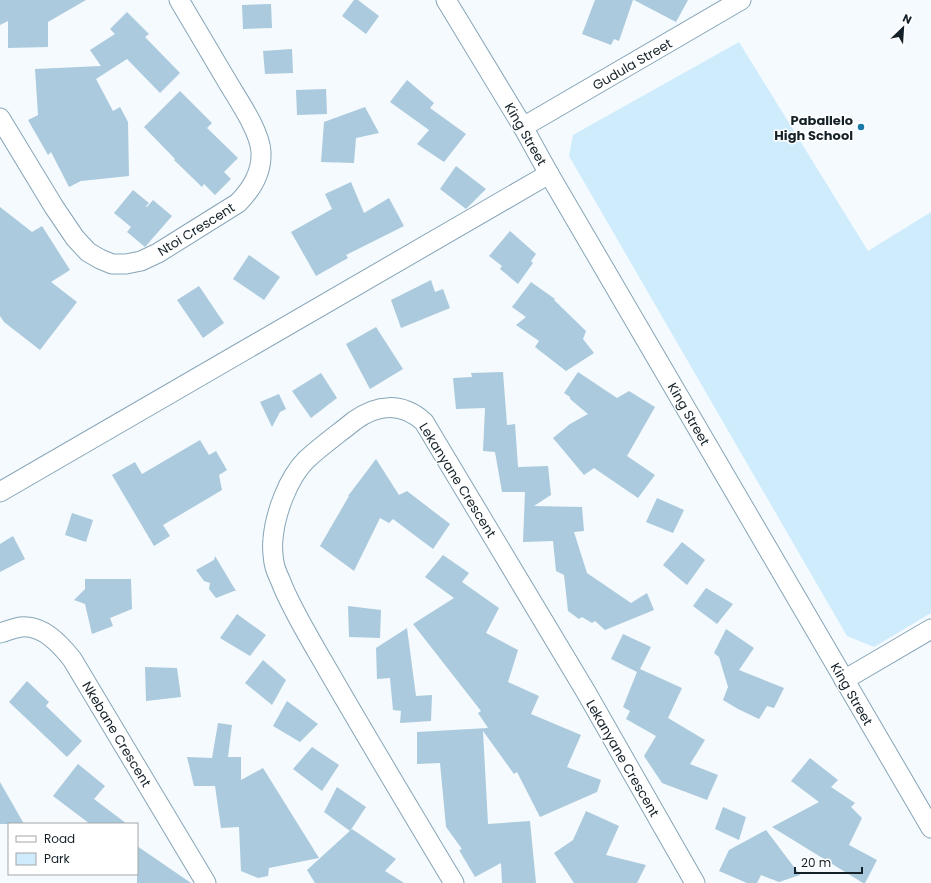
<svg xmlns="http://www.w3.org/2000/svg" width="931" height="883" font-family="Poppins,sans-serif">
<rect width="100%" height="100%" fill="#f4fafe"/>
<path fill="#cfecfd" d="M739 42 868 251 931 212V613L874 647 847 636 569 156 573 135Z"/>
<g fill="#abcadd">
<path d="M0 0H86L48 22V47L8 48V21L0 25Z"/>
<path d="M354 0H358L379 16 366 34 342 16Z"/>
<path d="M595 0H633L619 41 614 39 611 45 582 34Z"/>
<path d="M634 0H688L676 22Z"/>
<path d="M271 4 272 28 243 29 242 5Z"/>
<path d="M127 12 149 34 145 37 180 73 160 93 127 59 96 79 113 111 120 107 128 122 129 176 81 181 69 187 51 152 48 155 28 120 38 115 35 69 101 66 90 50 115 34 110 29Z"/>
<path d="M292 49 293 73 265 74 263 51Z"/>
<path d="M407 80 434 103 430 108 466 134 444 162 417 144 429 130 390 102Z"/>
<path d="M326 89 327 114 297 115 296 90Z"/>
<path d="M180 91 212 123 207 128 238 158 224 172 231 179 215 195 204 184 202 187 174 160 175 159 144 127Z"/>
<path d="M365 107 379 133 356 138 354 163 321 162 324 122Z"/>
<path d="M456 166 486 189 466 209 440 189Z"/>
<path d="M351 182 364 213 389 198 404 226 346 255 348 258 316 276 291 232 332 209 325 194Z"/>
<path d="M133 190 149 203 146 206 147 207 153 200 172 216 145 247 127 232 131 227 114 213Z"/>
<path d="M0 207 32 232 42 226 70 270 51 282 77 302 40 350 4 322 0 316Z"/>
<path d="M510 231 536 254 531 261 533 263 518 284 500 269 502 266 489 256Z"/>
<path d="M249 255 280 277 264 300 233 279Z"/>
<path d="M431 280 435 292 443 289 450 308 401 328 391 300Z"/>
<path d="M531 282 555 299 554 300 586 331 583 339 594 353 566 371 535 347 539 341 516 325 526 317 512 307Z"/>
<path d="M199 286 224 323 203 338 177 300Z"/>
<path d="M376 327 403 369 370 389 346 344Z"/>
<path d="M503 372 507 425 515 424 518 467 548 466 551 495 534 506 582 507 584 531 574 532 587 573 631 603 647 593 654 610 605 630 595 621 592 623 582 617 579 619 568 611 564 575 556 571 553 541 523 542 525 492H502L495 452 483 451 485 408 456 409 453 378 472 377 471 373Z"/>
<path d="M578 372 617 398 629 391 655 407 627 456 655 475 638 498 594 468 584 475 553 438 570 424 588 414 570 399V397L564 393Z"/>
<path d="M321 373 337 398 311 418 292 391Z"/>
<path d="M279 394 286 409 280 412 272 427 260 402Z"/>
<path d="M200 440 209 455 216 451 227 470 219 475 222 490 163 525 170 536 154 546 112 475 135 462 142 474Z"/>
<path d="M376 459 399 495 407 491 450 524 433 549 393 519 389 523 380 518 354 571 320 546 349 496H348Z"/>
<path d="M657 498 684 510 673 533 646 522Z"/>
<path d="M72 513 93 520 86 542 65 535Z"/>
<path d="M13 536 25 559 0 572V544Z"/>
<path d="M682 542 705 560 687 585 663 565Z"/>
<path d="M443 555 469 573 462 582 499 608 486 633 518 650 508 682 539 696 531 714 581 735 567 767 601 780 597 792 540 817 517 772 514 774 483 731 488 824 530 821 536 883H502L501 863 475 877 459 850 462 849 446 827 440 763 417 764V732L488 728 478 713 481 711 413 624 454 598 425 577Z"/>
<path d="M215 556 236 591H234L216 598 209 589 210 583 204 581 196 570 214 560Z"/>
<path d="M85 579H131L132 609 110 618 113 626 92 634 85 604 74 600 85 589Z"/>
<path d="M706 588 733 604 717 624 693 606Z"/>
<path d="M348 606 381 610 380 638 349 637Z"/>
<path d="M237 614 266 635 250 656 220 638Z"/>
<path d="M407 628 416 696 432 695 431 721 400 723 401 711 393 710 390 678 377 679 376 648Z"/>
<path d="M726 629 754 648 739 670 784 688 774 708 767 706 759 719 738 709 723 700 728 687 719 657 714 653Z"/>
<path d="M623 634 651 647 640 669 682 688 668 718 705 740 690 764 718 775 707 800 662 783 644 756 656 736 626 719 630 711 623 707 637 672 611 659Z"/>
<path d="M263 660 286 680 272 705 245 683Z"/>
<path d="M145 667 177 668 181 697 146 701Z"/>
<path d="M27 681 49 702 46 706 82 741 67 757 9 702Z"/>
<path d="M287 701 318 724 300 742 273 726Z"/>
<path d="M218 723 232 725 228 757H241V780L263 768 319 858 269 868 268 876 258 878 241 871 239 827 221 828 215 786H194L187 757 212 758Z"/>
<path d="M312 747 339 765 322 791 293 769Z"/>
<path d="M810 758 838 780 831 787 855 803 851 807 862 818 849 845 877 860 865 883H863L772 827 819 802 791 781Z"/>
<path d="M78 764 105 786 94 799 127 824H90L53 796Z"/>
<path d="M0 782 24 824H0Z"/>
<path d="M337 787 366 807 350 831 324 812Z"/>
<path d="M723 807 746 817 739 840 715 829Z"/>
<path d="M586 811 619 826 606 855 646 865 637 883H574L554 853 573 840Z"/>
<path d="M352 829 396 859 385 871 404 883H315L307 870Z"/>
<path d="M766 830 800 875 779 882 761 875 757 883H747L719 871 729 850Z"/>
<path d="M137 846 191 883H137Z"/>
</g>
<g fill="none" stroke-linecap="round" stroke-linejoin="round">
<defs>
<g id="minor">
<path d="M446 0 523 127 549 174 931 828"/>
<path d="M0 118 54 207 75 238 88 252 100 259 112 264H126L141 261 158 253 238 203C252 189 262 173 261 152 260 131 238 100 227 81 211 54 195 27 179 0"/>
<path d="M523 127 741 0"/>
<path d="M0 492 549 174"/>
<path d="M0 633C7 631 14 628 21 627 43 625 60 644 72 659L206 883"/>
<path d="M844 680 931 629"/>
<path d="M454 883C412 813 370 743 329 672 313 644 296 617 283 587 281 581 277 574 275 567 273 560 272 547 273 539 275 514 288 478 306 460 321 446 338 434 354 421 377 404 402 402 424 422L586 692 695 883"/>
</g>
</defs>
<use href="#minor" stroke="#87a5b7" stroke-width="21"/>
<use href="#minor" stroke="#fff" stroke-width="19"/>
</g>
<circle fill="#1779a6" stroke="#fff" stroke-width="1.5" cx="861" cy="127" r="4"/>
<g text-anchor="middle" stroke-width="3" stroke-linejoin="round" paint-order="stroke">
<g font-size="13" fill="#152128" stroke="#fff">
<text transform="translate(632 64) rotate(-30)" y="5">Gudula Street</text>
<text transform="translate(526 134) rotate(60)" y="5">King Street</text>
<text transform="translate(196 229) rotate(-32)" y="5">Ntoi Crescent</text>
<text transform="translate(689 414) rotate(60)" y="5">King Street</text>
<text transform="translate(458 480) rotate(58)" y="5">Lekanyane Crescent</text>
<text transform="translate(852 694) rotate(60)" y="5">King Street</text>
<text transform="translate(117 734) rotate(59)" y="5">Nkebane Crescent</text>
<text transform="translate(623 758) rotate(60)" y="5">Lekanyane Crescent</text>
</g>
<g font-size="13" font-weight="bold" fill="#152128" stroke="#fff" text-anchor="end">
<text x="853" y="125">Paballelo<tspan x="853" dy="15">High School</tspan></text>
</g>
</g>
<rect x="8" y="823" width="130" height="52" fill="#ffffff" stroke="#a1a6a9"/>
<rect x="16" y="836" width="20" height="6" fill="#ffffff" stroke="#a1a6a9"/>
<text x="44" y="843" font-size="12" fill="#152128">Road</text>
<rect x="16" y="853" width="20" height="12" fill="#cfecfd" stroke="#a1a6a9"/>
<text x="44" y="863" font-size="12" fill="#152128">Park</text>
<g transform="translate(903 28) rotate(25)" stroke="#ffffff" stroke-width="3" paint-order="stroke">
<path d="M0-3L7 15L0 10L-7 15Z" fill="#152128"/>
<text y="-6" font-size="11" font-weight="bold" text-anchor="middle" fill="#152128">N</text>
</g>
<path d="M795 867v6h67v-6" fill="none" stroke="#152128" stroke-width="2"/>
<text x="801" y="867" font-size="12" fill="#152128" stroke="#ffffff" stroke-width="3" paint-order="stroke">20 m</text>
</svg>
